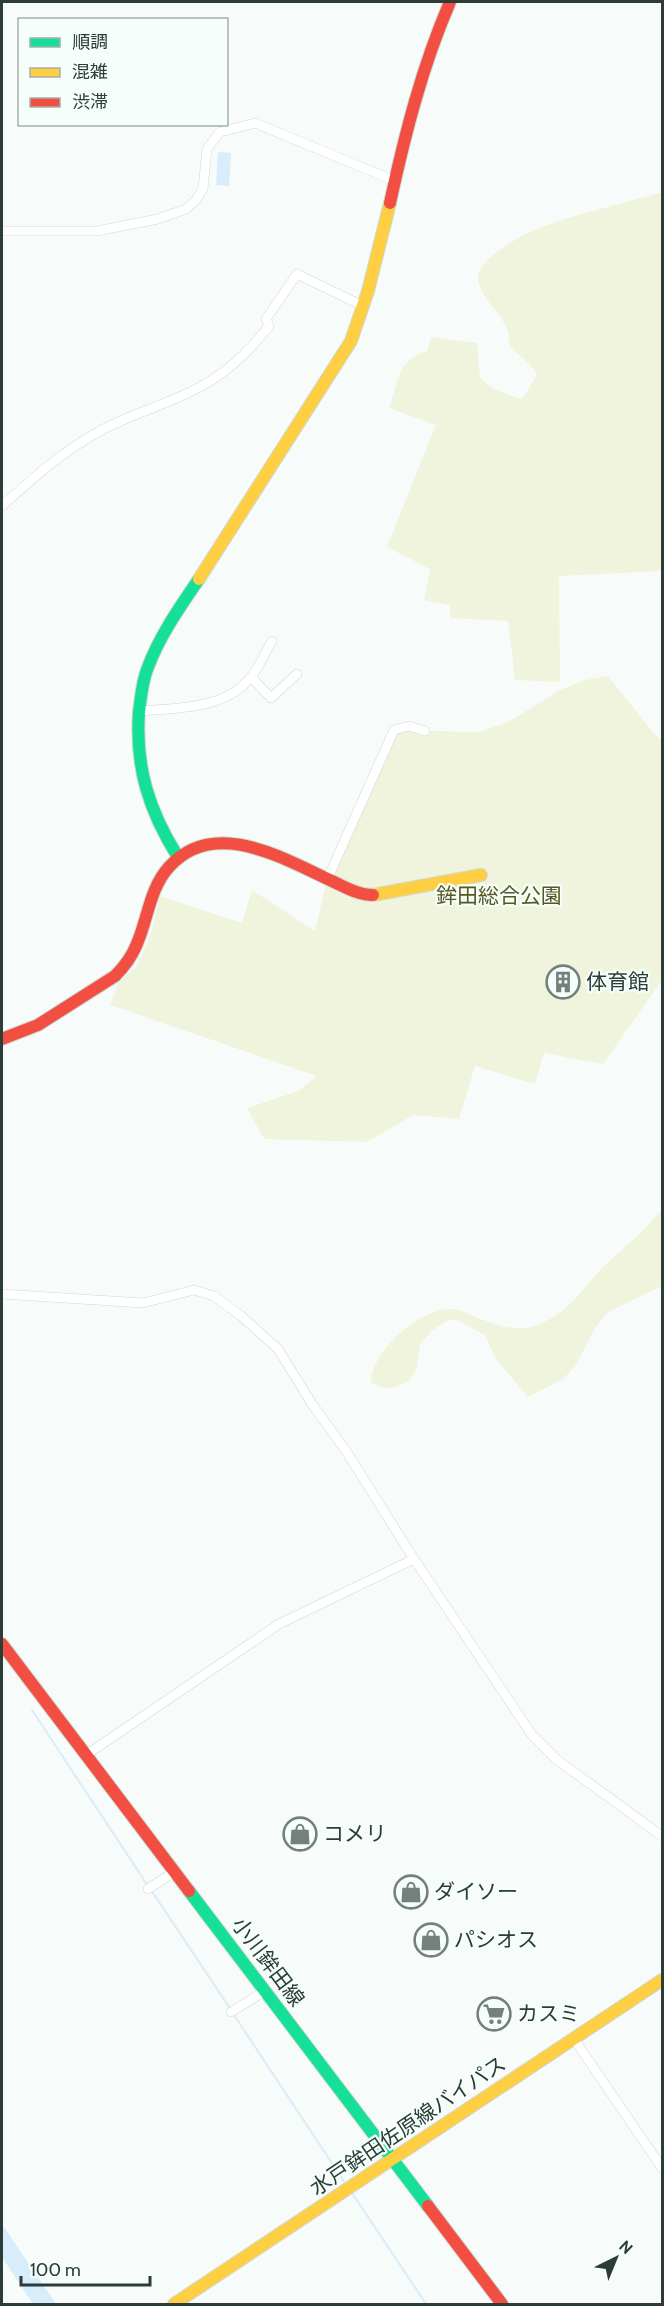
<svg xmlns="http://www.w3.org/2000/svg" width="664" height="2306" font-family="Cabin,'Noto Sans JP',sans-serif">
<rect width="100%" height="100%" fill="#f7fcfa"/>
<g fill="#f0f4dd">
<path d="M662 192V571L559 576 560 682 515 680 508 621 450 618V605L424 600 430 569 387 547 436 425 389 408C399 381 396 361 427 351L431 337 477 343 480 377C490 390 508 395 522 399L537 375C532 364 520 357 512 348 507 342 510 334 506 327 499 310 481 299 478 279 476 259 522 235 539 228 578 213 622 204 662 192Z"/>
<path d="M608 676 656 736 662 740V980L603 1064 544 1053 535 1084 475 1066 459 1119 413 1115 367 1142 264 1139 247 1108 298 1091 317 1076 110 1005 118 983 135 968 143 953 151 933 160 896 242 923 252 890 315 931 327 880 394 730 479 732 508 722 562 689 585 680Z"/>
<path d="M662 1209V1286L608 1312 595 1328 576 1365 563 1379 528 1397 495 1358 486 1336 456 1319 447 1321 433 1330 420 1344 417 1367 410 1380C396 1388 385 1392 371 1382 373 1350 417 1311 449 1309 456 1308 464 1312 471 1315 500 1327 518 1335 548 1320 571 1309 587 1283 604 1266 624 1247 645 1231 662 1209Z"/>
</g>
<g fill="#d8edfb">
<path d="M218 152 231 153 229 186 216 185Z"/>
<path d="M2 2224 6 2230 56 2304H33L2 2257Z"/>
</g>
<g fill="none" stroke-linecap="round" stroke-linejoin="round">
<g stroke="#d8edfb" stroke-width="2">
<path d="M32 1710 148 1886"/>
<path d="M151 1890 231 2010"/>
<path d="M234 2015 345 2183"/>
<path d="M352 2193 426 2304"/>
</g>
<defs>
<g id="street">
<path d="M2 231H97L158 219 186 209 196 200 203 189 207 149 220 132 255 123 395 181"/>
<path d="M2 506C32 479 63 451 100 431 129 415 162 406 192 391 224 376 248 353 269 326L266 319 297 274 363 306"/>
<path d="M251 677 271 698 297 674"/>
<path d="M139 711C179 708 228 710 254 673 261 663 266 651 272 641"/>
<path d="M327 880 394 730 409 726 425 731"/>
<path d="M2 1294 143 1303 194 1290 214 1296 240 1315 278 1349 312 1404 346 1451 414 1559 532 1735 556 1759 662 1836"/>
<path d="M86 1755 279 1624 414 1559"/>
<path d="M148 1889 174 1872"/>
<path d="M231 2012 265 1991"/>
<path d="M574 2039 662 2168"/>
</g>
<g id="fast">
<path d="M178 857C149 811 135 767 139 712 141 697 142 681 148 667 160 635 180 607 199 579"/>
<path d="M189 1891 428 2206"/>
</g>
<g id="slow">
<path d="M199 579 351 341 368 291 390 203"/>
<path d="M373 895 481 875"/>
<path d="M174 2304 662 1980"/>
</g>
<g id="jam">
<path d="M390 203C405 134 422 67 450 2"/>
<path d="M2 1039 38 1025 115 976C124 967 131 958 136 946 148 920 149 889 169 867 214 817 282 858 330 880 343 886 358 895 373 895"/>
<path d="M2 1644 189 1891"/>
<path d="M428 2206 502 2304"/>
</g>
</defs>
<use href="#street" stroke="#cfd9d6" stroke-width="10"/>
<use href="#fast" stroke="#cfd9d6" stroke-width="14"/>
<use href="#slow" stroke="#cfd9d6" stroke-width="14"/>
<use href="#jam" stroke="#cfd9d6" stroke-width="14"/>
<use href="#street" stroke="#fefffe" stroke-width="9"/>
<use href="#fast" stroke="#16e098" stroke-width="12"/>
<use href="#slow" stroke="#ffcf43" stroke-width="12"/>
<use href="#jam" stroke="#f24e42" stroke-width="12"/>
</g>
<defs>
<symbol id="building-ring" viewBox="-11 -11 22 22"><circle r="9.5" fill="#f5fefb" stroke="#73807c" stroke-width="1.5"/><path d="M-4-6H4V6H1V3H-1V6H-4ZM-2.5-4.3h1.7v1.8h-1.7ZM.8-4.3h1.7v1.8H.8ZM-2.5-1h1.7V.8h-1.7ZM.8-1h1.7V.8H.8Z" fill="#73807c"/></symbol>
<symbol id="shop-ring" viewBox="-11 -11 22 22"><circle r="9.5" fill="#f5fefb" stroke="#73807c" stroke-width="1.5"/><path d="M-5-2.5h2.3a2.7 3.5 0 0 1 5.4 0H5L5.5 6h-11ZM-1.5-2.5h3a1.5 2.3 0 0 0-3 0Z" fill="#73807c"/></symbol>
<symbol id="supermarket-ring" viewBox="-11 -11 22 22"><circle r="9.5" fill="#f5fefb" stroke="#73807c" stroke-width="1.5"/><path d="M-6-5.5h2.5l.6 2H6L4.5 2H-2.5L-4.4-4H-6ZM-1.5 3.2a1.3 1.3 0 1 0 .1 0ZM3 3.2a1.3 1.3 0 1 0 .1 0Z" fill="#73807c"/></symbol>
</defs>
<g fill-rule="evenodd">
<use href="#building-ring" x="544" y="963" width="38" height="38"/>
<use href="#shop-ring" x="281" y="1815" width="38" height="38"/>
<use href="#shop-ring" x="392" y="1873" width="38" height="38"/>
<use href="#shop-ring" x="412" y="1921" width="38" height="38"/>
<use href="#supermarket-ring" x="475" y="1995" width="38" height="38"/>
</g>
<g text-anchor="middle" stroke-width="4.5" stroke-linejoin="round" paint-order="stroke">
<g font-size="21" fill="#56581d" stroke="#f5fefb">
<text x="499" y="903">鉾田総合公園</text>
</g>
<g font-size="21" fill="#2c3d38" stroke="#f5fefb" text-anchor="start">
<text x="586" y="989">体育館</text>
<text x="323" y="1841">コメリ</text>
<text x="434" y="1899">ダイソー</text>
<text x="454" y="1947">パシオス</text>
<text x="517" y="2021">カスミ</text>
</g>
<g font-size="21" fill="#2c3d38" stroke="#f5fefb">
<text transform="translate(268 1962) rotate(53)" y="7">小川鉾田線</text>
<text transform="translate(408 2126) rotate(-34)" y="7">水戸鉾田佐原線バイパス</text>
</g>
</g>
<rect width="664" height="2306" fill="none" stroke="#2c3d38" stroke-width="6"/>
<rect x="18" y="18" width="210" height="108" fill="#f5fefb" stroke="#a5b1ad" stroke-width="1.5"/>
<rect x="30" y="38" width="30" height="9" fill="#16e098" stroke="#a5b1ad" stroke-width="1.5"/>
<text x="72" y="48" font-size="18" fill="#2c3d38">順調</text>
<rect x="30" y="68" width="30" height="9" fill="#ffcf43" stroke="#a5b1ad" stroke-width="1.5"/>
<text x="72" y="78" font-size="18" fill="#2c3d38">混雑</text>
<rect x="30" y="98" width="30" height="9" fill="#f24e42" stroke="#a5b1ad" stroke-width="1.5"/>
<text x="72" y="108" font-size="18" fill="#2c3d38">渋滞</text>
<g transform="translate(616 2258) rotate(43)" stroke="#f5fefb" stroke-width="4.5" paint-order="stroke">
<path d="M0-4.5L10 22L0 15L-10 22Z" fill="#2c3d38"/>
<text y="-9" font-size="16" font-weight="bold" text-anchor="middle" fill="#2c3d38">N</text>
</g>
<path d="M21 2276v9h129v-9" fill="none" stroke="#2c3d38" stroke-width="3"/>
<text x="30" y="2276" font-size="18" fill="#2c3d38" stroke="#f5fefb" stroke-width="4.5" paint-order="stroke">100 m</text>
</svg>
